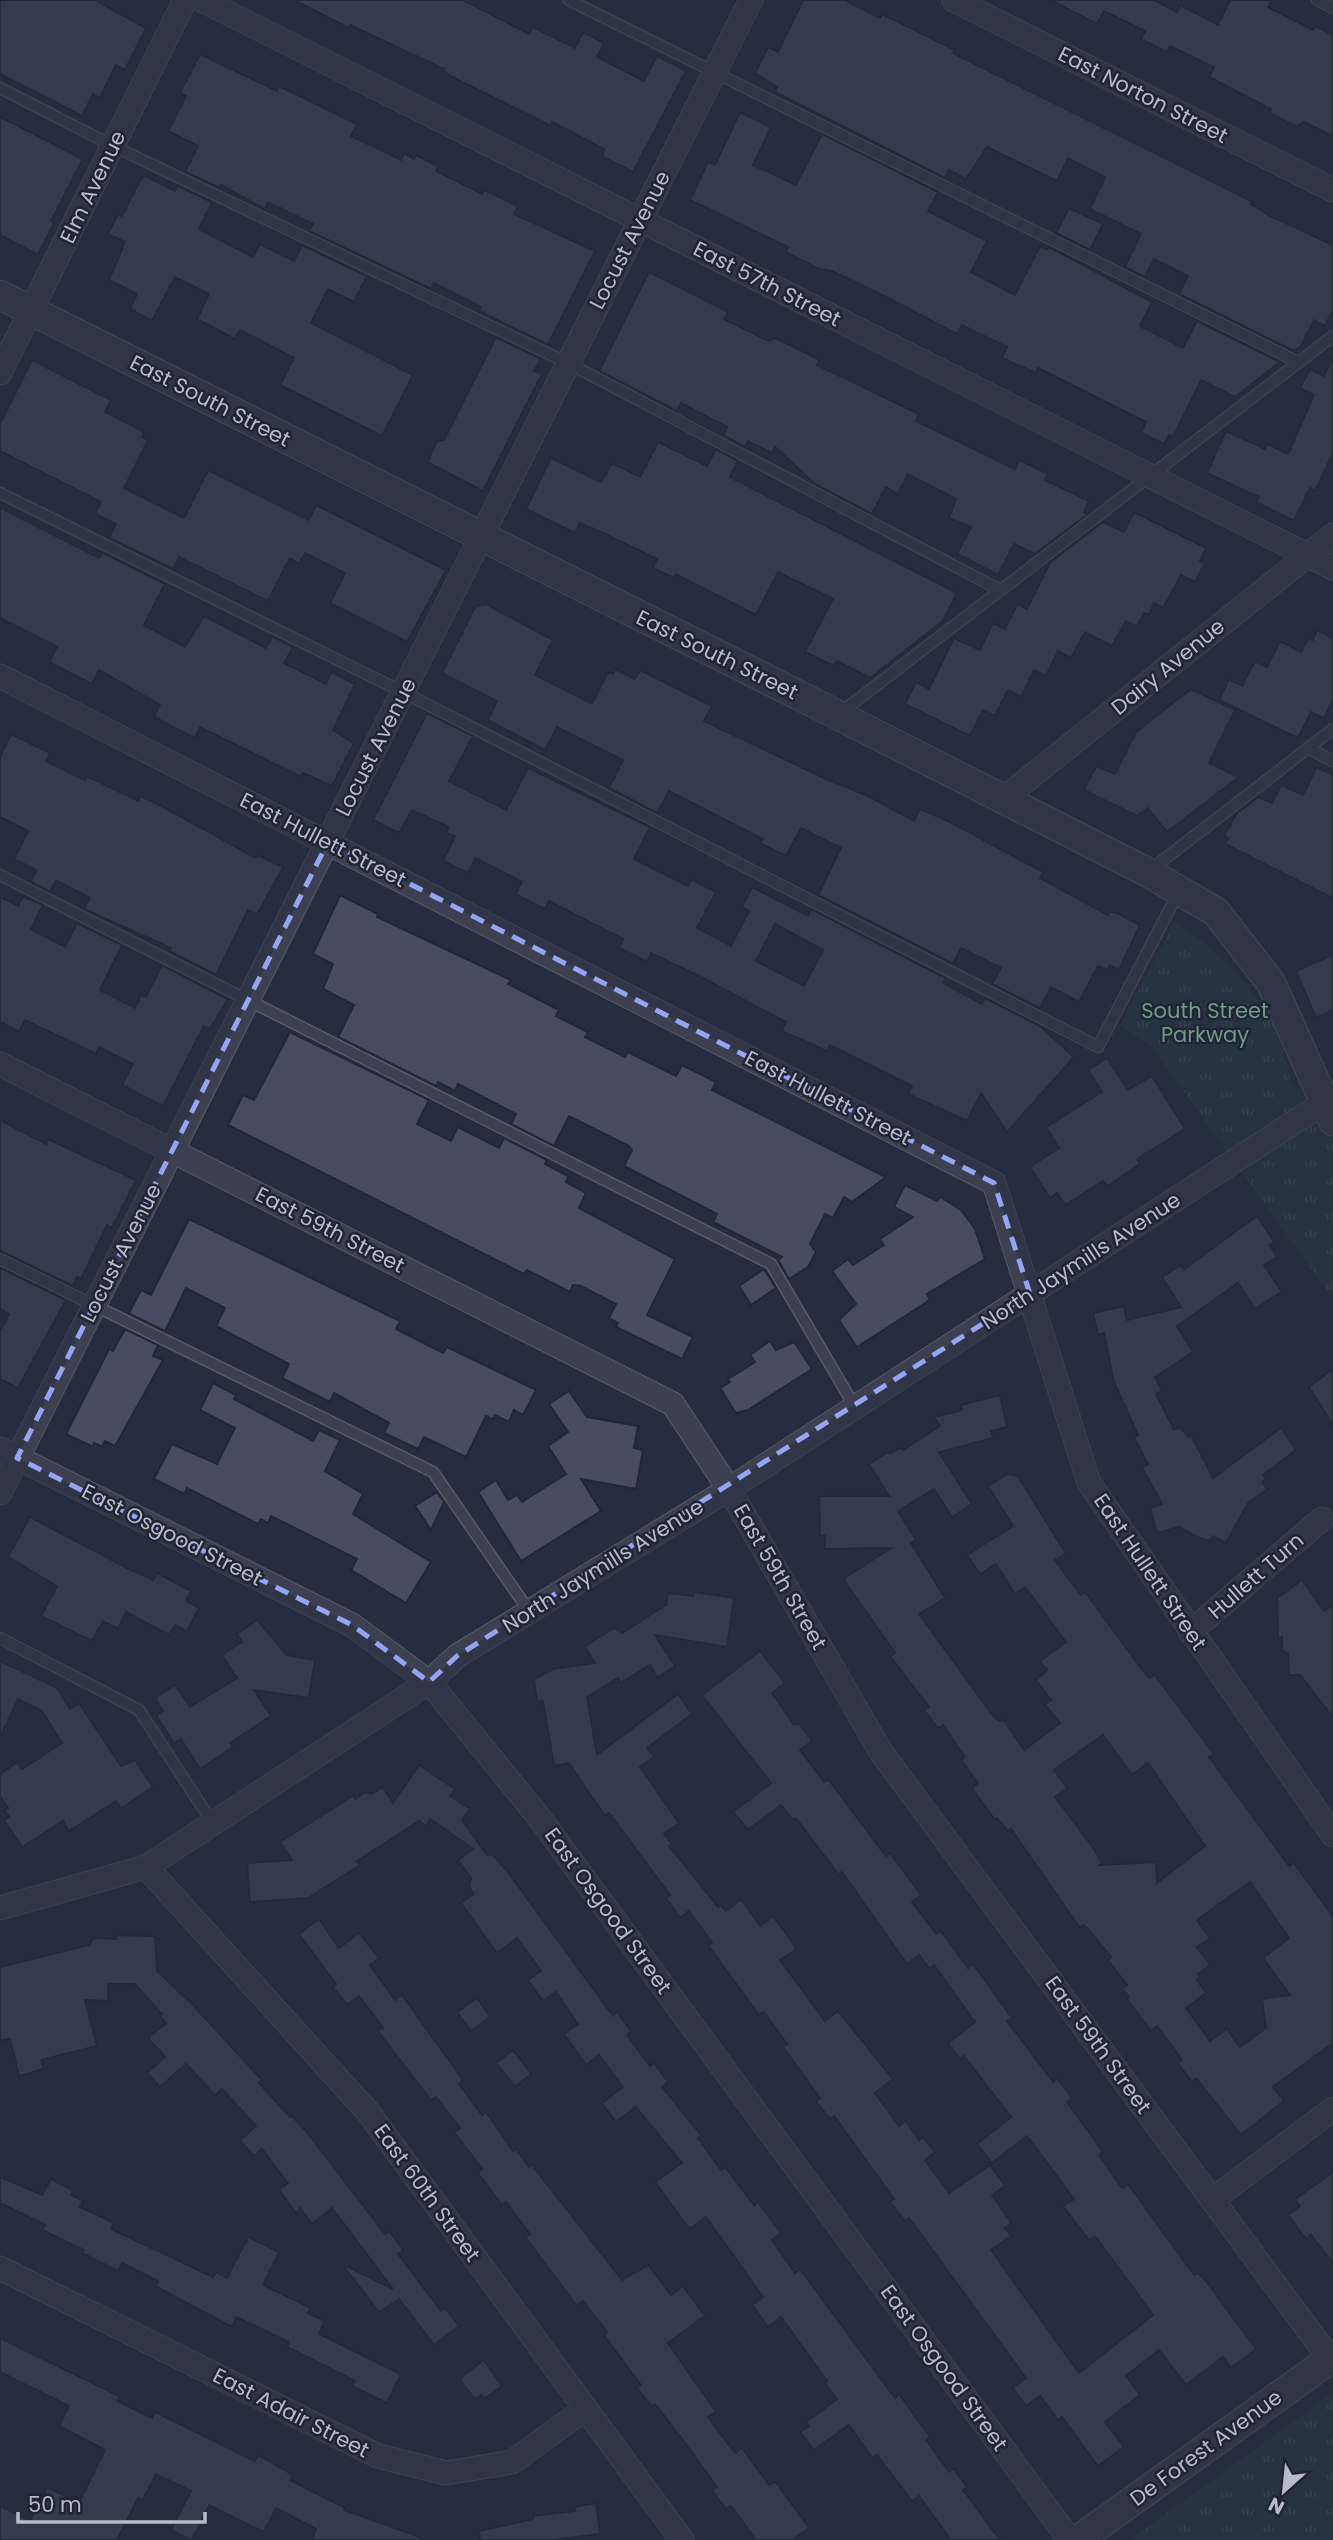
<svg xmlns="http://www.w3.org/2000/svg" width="1333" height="2540" font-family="Poppins,sans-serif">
<defs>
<pattern id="park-tufts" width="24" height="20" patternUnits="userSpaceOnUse" patternTransform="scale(1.75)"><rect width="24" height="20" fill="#293a41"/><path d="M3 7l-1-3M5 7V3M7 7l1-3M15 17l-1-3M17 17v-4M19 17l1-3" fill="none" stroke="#46555b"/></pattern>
</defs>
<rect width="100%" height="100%" fill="#272d40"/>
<g fill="url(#park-tufts)">
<path d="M1175 922C1215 950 1253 983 1275 1028 1284 1045 1287 1068 1292 1086L1333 1104V1299L1152 1047 1120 1025Z"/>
<path d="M1333 2393V2540H1130Z"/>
</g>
<g fill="#474c62" stroke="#222738" stroke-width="2" fill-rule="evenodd">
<path d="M0 0H95L146 28 125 70 116 65 100 98 93 94 82 116 0 74Z"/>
<path d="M294 0H463L529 34 533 27 575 48 583 32 604 43 597 57 644 81 657 56 686 71 633 172 603 157 604 149 552 122 551 126 450 76 443 71 444 69 350 25 349 28Z"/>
<path d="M803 0H845L880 18 882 14 955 50 953 53 1253 202 1251 204 1270 216 1333 245V310L1325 326 1314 320 1301 346 1294 351 1179 294 1188 276 1154 259 1145 277 1125 267 1141 234 1090 209 1105 177 1068 158 1057 181 987 147 966 179 949 170 945 178 775 92 777 87 755 73 768 47 778 52Z"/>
<path d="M1051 0H1154L1177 12 1180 5 1218 25 1230 0H1272L1268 7 1313 30 1316 26 1333 35V136L1304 122 1297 127 1269 113 1271 109 1209 77 1214 67 1170 46 1167 52 1141 39 1145 31 1104 11 1097 24Z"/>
<path d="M200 54 277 91 279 86 357 124 351 136 401 160 404 153 414 159 416 155 438 166 436 171 482 194 484 190 518 206 514 214 595 251 548 345 479 311 481 307 434 283 431 289 309 231 313 224 268 202 265 209 221 185 219 188 185 172 198 146 168 131 186 96 180 93Z"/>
<path d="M740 112 771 127 753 165 796 185 822 134 938 192 928 211 987 241 971 272 1015 295 1040 246 1047 250 1049 247 1152 302 1140 326 1183 348 1197 321 1280 362 1235 397 1201 380 1173 437 1169 435 1164 444 1141 433 1146 422 1038 368 1036 373 1002 358 1007 347 962 325 957 334 882 295 832 271 819 269 786 252 788 247 690 200 708 162 715 165Z"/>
<path d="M0 117 83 159 51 221 54 223 38 255 0 235Z"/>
<path d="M143 175 175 191 178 186 212 202 199 229 253 257 260 244 294 261 302 245 367 276 354 302 328 289 311 323 413 375 382 436 280 385 294 358 240 330 235 339 197 319 209 294 175 277 152 321 130 309 137 294 109 280 125 242 108 234 118 214 122 216Z"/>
<path d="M1069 208 1103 224 1090 250 1056 233Z"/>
<path d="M649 272 728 312 724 319 768 341 775 338 798 349 820 360 817 365 919 414 916 421 1015 469 1019 460 1048 474 1045 480 1089 501 1084 512 1088 514 1035 554 1014 544 998 575 957 554 971 527 949 518 956 499 908 474 898 494 886 487 872 514 815 484 775 447 772 453 748 441 745 447 723 435 727 427 681 403 677 411 599 371Z"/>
<path d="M496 337 541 359 534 371 542 374 483 491 427 462 437 441 444 440Z"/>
<path d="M1333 357V453L1315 491 1310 488 1294 521 1256 502 1259 497 1207 473 1226 431 1265 449 1267 444 1288 454 1314 395 1300 388 1310 369 1324 376Z"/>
<path d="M32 360 111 400 105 412 144 432 142 437 148 440 124 488 184 518 208 470 309 520 316 505 446 570 407 642 330 603 345 573 305 553 299 564 290 558 268 601 179 557 173 569 109 538 116 524 95 514 101 502 0 451V424Z"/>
<path d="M658 442 707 466 716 449 738 461 730 477 957 593 943 621 870 678 837 661 834 666 805 652 833 599 778 572 756 615 676 574 674 578 653 568 657 559 601 532 580 523 575 533 526 509 551 458 601 482 612 463 640 477Z"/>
<path d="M0 508 99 558 102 552 165 584 144 625 185 647 204 616 266 648 272 636 293 647 284 663 326 684 331 672 355 684 333 730 354 743 332 786 303 773 301 777 200 727 195 738 154 717 160 705 99 670 92 684 49 662 57 647 0 618Z"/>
<path d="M1134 512 1206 548 1200 561 1205 563 1195 582 1181 575 1163 608 1154 603 1149 615 1144 613 1137 627 1126 621 1112 646 1085 632 1071 658 1058 651 1046 676 1034 670 1021 697 1008 690 995 716 983 710 970 736 905 704 916 682 929 689 954 638 980 650 993 623 1005 629 1017 604 1027 609 1050 562 1103 522 1124 532Z"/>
<path d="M486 604 553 640 535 675 592 704 608 672 613 674 615 669 635 679 640 670 712 706 704 721 826 779 868 796 914 821 920 809 948 821 1043 872 1040 878 1108 915 1109 912H1115L1140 925 1119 970 1110 965 1107 970 1098 966 1079 1002 1051 987 1040 1008 992 984 1001 968 961 948 953 964 818 895 841 848 801 828 786 856 760 843 763 839 669 791 657 813 609 788 623 760 557 727 545 750 488 720 497 701 442 673 475 607Z"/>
<path d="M1317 630 1333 638V700L1324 718 1311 712 1298 738 1219 700 1229 679 1242 686 1255 661 1267 667 1280 641 1301 652 1308 638 1313 640Z"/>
<path d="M1191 689 1235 710 1209 763 1239 777 1167 832 1148 808 1137 816 1084 790 1096 766 1115 774 1136 732Z"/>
<path d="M427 713 473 736 449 781 506 810 528 768 650 827 634 859 688 886 691 879 716 892 697 928 731 946 749 911 742 907 752 887 808 916 811 909 946 978 943 983 982 1004 985 998 1040 1026 1074 1057 1007 1132 981 1093 967 1121 908 1094 912 1086 830 1045 827 1051 782 1031 786 1022 701 977 651 953 647 962 619 948 623 939 549 901 545 909 515 894 522 882 476 858 468 873 443 861 455 836 446 833 449 827 412 810 399 833 373 820ZM775 924 823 950 804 986 756 961Z"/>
<path d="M11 734 50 753 46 761 85 780 87 776 138 801 140 796 154 802 256 858 258 855 283 867 257 915 248 910 216 975 169 951 171 948 84 909 90 898 56 880 50 892 31 882 36 870 14 859 28 831 0 817V757Z"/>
<path d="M1317 767 1333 775V898L1225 844 1228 838 1224 836 1236 814 1258 797 1272 803 1281 785 1303 795Z"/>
<path d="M340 895 378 914 377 917 511 980 508 984 559 1010 556 1016 588 1032 585 1037 625 1057 628 1052 676 1076 682 1065 716 1082 712 1090 886 1177 852 1202 844 1197 833 1218 825 1214 810 1244 816 1252 808 1267 789 1279 778 1260 782 1257 713 1222 717 1214 624 1166 632 1150 629 1146 569 1116 554 1146 511 1124 516 1114 458 1084 455 1091 438 1082 436 1086 338 1037 354 1005 323 989 333 964 313 954Z"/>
<path d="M23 896 43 905 31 929 65 947 77 923 122 945 100 990 135 1008 141 995 146 997 162 965 228 999 210 1029 204 1026 163 1106 122 1085 133 1064 99 1047 96 1054 25 1020 19 1032 0 1022V897L18 906Z"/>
<path d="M1333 955V1010L1316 1018 1296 971Z"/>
<path d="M290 1032 429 1100 417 1124 451 1141 458 1127 499 1148 504 1138 547 1160 545 1164 568 1176 566 1182 586 1193 579 1208 675 1259 647 1315 693 1337 682 1359 616 1327 618 1323 609 1318 616 1304 581 1286 573 1285 570 1292 527 1270 524 1274 228 1125 243 1095 254 1100Z"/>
<path d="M1107 1058 1128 1090 1152 1076 1185 1129 1137 1159 1140 1164 1108 1186 1103 1181 1065 1205 1057 1193 1050 1198 1030 1167 1059 1148 1046 1127 1102 1092 1088 1070Z"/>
<path d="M0 1120 46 1144 48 1139 136 1180 112 1228 107 1225 81 1279 77 1277 73 1286 0 1251Z"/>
<path d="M905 1185 937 1201 940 1197 961 1210 975 1229 985 1259 927 1294 930 1300 857 1347 839 1320 856 1304 832 1271 848 1259 853 1265 884 1245 880 1239 913 1217 894 1207Z"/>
<path d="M1257 1216 1274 1242 1270 1245 1277 1257 1264 1265 1282 1292 1255 1309 1238 1283 1177 1326 1193 1352 1155 1377 1162 1391 1156 1394 1174 1430 1180 1427 1189 1437 1191 1435 1213 1478 1281 1428 1296 1450 1263 1475 1266 1479 1262 1482 1267 1489 1248 1503 1226 1543 1213 1536 1210 1541 1199 1538 1179 1527 1157 1533 1150 1508 1162 1504 1142 1467 1148 1464 1134 1437 1138 1435 1114 1382 1104 1333 1098 1335 1093 1313 1124 1306 1127 1320 1181 1307 1162 1277 1181 1265 1184 1269Z"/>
<path d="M189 1219 400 1321 396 1329 443 1353 447 1347 536 1390 523 1415 514 1410 509 1422 495 1415 493 1419 486 1416 466 1457 424 1437 418 1449 384 1433 389 1423 334 1393 330 1402 282 1378 289 1364 216 1326 225 1308 186 1288 165 1331 132 1315 129 1313 141 1290 151 1295Z"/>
<path d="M0 1268 66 1300 18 1388 0 1379V1331L9 1314 0 1309Z"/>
<path d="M764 1269 776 1288 751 1305 739 1286Z"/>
<path d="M125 1329 158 1345 153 1356 163 1360 115 1446 105 1441 102 1447 94 1443 93 1447 66 1434 109 1349 113 1351Z"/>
<path d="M770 1341 776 1350 794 1342 812 1369 748 1410 736 1413 720 1388 730 1382 728 1379 755 1362 750 1355Z"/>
<path d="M1333 1369V1425L1309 1387Z"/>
<path d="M213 1383 236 1395 234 1399 313 1441 319 1430 340 1440 325 1471 363 1494 353 1514 431 1562 406 1603 351 1570 357 1559 271 1516 268 1523 261 1519 258 1524 187 1488 184 1494 154 1479 172 1444 217 1464 235 1428 200 1410Z"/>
<path d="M569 1391 587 1417 638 1426 634 1448 643 1450 636 1489 581 1479 601 1511 521 1561 478 1492 496 1480 508 1500 517 1495 522 1502 566 1474 548 1446 568 1432 549 1404Z"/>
<path d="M1000 1395 1007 1427 991 1431 993 1438 939 1452 972 1504 952 1517 934 1489 898 1511 916 1540 911 1543 945 1598 919 1614 994 1717 1000 1721 1003 1719 1024 1750 1060 1723 1045 1705 1051 1700 1036 1680 1047 1670 1040 1661 1066 1642 1025 1587 1015 1594 996 1564 980 1574 967 1555 1013 1526 988 1486 1007 1474 1018 1476 1066 1554 1055 1560 1081 1595 1085 1592 1141 1668 1150 1678 1154 1674 1214 1754 1209 1757 1289 1866 1294 1863 1333 1917V2043L1273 2087 1284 2101 1241 2135 1196 2078 1192 2082 1178 2063 1182 2060 1157 2026 1151 2031 1127 1999 1129 1997 1122 1988 1127 1985 1108 1960 1111 1957 1087 1928 1083 1925 1080 1928 1011 1829 1008 1831 997 1818 995 1820 972 1788 978 1783 961 1760 965 1757 943 1725 938 1728 924 1710 929 1707 890 1656 895 1653 843 1579 891 1548 825 1549V1536H820L819 1496H889L869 1464 888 1452 890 1454 901 1447 903 1450 940 1426 934 1417 962 1410 961 1405ZM1103 1735 1132 1775 1148 1763 1205 1846 1157 1883 1156 1862 1099 1865 1102 1863 1094 1849 1055 1797 1067 1788 1054 1770ZM1250 1882 1289 1938 1263 1958 1290 1995 1262 1999 1266 2028 1240 2047 1227 2029 1210 2041 1186 2008 1206 1993 1197 1980 1200 1978 1198 1974 1210 1965 1197 1947 1210 1938 1197 1920Z"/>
<path d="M437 1492 444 1502 431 1530 415 1506Z"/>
<path d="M30 1517 127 1568 153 1580 157 1573 191 1591 186 1601 199 1608 187 1631 175 1625 169 1635 126 1612 118 1629 103 1621 92 1641 41 1616 57 1586 8 1557Z"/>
<path d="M1302 1580 1324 1611 1333 1605V1717L1300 1675H1289L1288 1654 1282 1650V1637L1278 1638 1277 1598Z"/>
<path d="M694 1592 734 1598 727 1647 655 1635 675 1666 657 1678 650 1665 620 1683 618 1678 587 1697 597 1755 678 1694 692 1714 647 1748 654 1757 640 1767 679 1823 664 1834 672 1844 669 1846 718 1907 721 1905 726 1911 741 1899 760 1926 773 1916 797 1949 780 1960 825 2021 838 2011 893 2079 875 2093 899 2126 906 2121 919 2140 923 2137 935 2152 925 2160 949 2193 990 2165 1005 2186 992 2195 1011 2223 1005 2228 1011 2236 991 2250 1079 2373 1153 2315 1095 2236 1089 2240 1063 2206 1074 2199 1027 2136 992 2163 977 2144 1011 2117 964 2056 960 2059 948 2043 975 2022 934 1965 929 1968 919 1955 907 1964 842 1872 839 1875 796 1818 793 1820 781 1805 748 1830 733 1812 771 1783 702 1695 760 1651 785 1683 772 1693 794 1725 799 1723 812 1741 800 1750 824 1782 828 1779 886 1856 890 1853 921 1895 912 1902 936 1934 941 1931 968 1968 973 1964 1012 2018 1007 2021 1053 2082 1057 2078 1072 2098 1067 2102 1103 2152 1099 2155 1122 2188 1128 2184 1192 2272 1195 2275 1198 2273 1206 2281 1256 2349 1231 2368 1223 2357 1186 2385 1159 2350 1126 2376 1140 2395 1105 2422 1124 2447 1098 2466 1062 2417 1058 2420 1040 2396 1026 2406 1013 2388 1026 2378 909 2218 905 2221 890 2202 894 2199 834 2116 830 2119 816 2101 820 2098 783 2047 787 2044 764 2012 759 2015 708 1945 712 1943 689 1911 680 1918 666 1898 670 1895 609 1813 605 1816 569 1763 554 1766 543 1701 537 1702 534 1679 553 1669 595 1663 585 1647 590 1643 614 1628 622 1633 666 1605 668 1593 693 1596Z"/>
<path d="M257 1620 287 1655 315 1660 309 1698 254 1690 271 1716 230 1743 233 1747 200 1769 181 1739 174 1743 156 1715 163 1711 155 1698 175 1685 190 1707 237 1678 222 1655 242 1642 237 1634Z"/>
<path d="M0 1661 57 1688 70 1709 79 1703 121 1766 135 1760 153 1787 121 1808 116 1801 69 1831 63 1821 22 1847 4 1820 9 1817 5 1810 8 1808 0 1796V1774L18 1762 22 1769 62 1743 42 1711 18 1699 0 1737Z"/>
<path d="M419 1765 455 1789 450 1796 470 1809 462 1820 487 1855 492 1854 507 1871 613 2016 617 2012 631 2031 627 2035 650 2066 654 2063 668 2082 662 2087 702 2136 698 2138 721 2170 725 2167 754 2205 758 2202 781 2233 772 2240 795 2273 800 2269 895 2398 899 2394 930 2437 926 2440 949 2472 954 2469 967 2487 963 2490 1000 2540H951L919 2496 912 2501 877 2455 872 2458 849 2425 814 2450 800 2432 809 2426 806 2422 837 2399 825 2383 827 2381 781 2317 768 2327 752 2305 763 2297 706 2217 691 2228 687 2226 655 2182 682 2163 636 2107 616 2122 602 2103 623 2087 599 2055 586 2065 564 2034 578 2024 556 1992 543 2001 528 1980 541 1971 517 1938 497 1953 461 1903 474 1894 469 1886 471 1878 458 1860 473 1849 430 1819 426 1826 419 1821 357 1861 360 1865 308 1898 250 1902 247 1863 292 1860 280 1842 354 1795 355 1799 365 1792 372 1794 383 1787 393 1803Z"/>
<path d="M319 1919 339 1948 359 1933 379 1958 370 1965 395 2000 402 1995 463 2080 459 2084 482 2115 486 2112 513 2151 516 2149 529 2167 532 2165 622 2280 648 2265 671 2295 683 2286 705 2316 668 2343 716 2412 708 2417 735 2453 742 2448 769 2485 775 2481 809 2528 792 2540H756L731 2506 726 2509 712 2490 717 2487 683 2440 655 2404 652 2407 637 2388 641 2385 604 2335 607 2332 583 2301 577 2306 525 2237 530 2234 506 2202 502 2205 478 2173 482 2169 454 2132 460 2128 436 2097 431 2100 393 2051 378 2031 383 2028 359 1996 347 2005 333 1987 336 1984 299 1934Z"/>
<path d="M117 1935 155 1936 157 1971 192 2004 262 2080 259 2083 290 2117 292 2116 306 2131 385 2234 389 2231 403 2250 398 2254 441 2311 445 2308 459 2326 434 2345 399 2299 379 2312 342 2264 393 2289 332 2208 312 2224 300 2208 297 2214 279 2190 288 2183 262 2149 254 2156 240 2140 256 2126 222 2089 215 2095 186 2064 160 2087 147 2073 165 2057 148 2038 166 2023 159 2016 162 2014 135 1984H108V2001L85 2000 97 2046 41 2060 44 2069 19 2076 10 2039 0 2041V1967L90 1945 93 1938 116 1939Z"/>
<path d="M477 1998 490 2017 471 2031 457 2012Z"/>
<path d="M513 2050 531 2074 515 2087 496 2063Z"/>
<path d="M1333 2172V2264L1311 2235 1306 2239 1288 2215 1300 2206 1295 2199Z"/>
<path d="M0 2177 42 2195 51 2179 73 2190 71 2195 83 2201 80 2207 114 2223 111 2229 213 2277 216 2272 227 2278 248 2237 279 2252 263 2285 311 2308 308 2313 325 2321 319 2334 401 2374 387 2403 352 2386 355 2381 287 2347 289 2342 236 2317 232 2327 155 2286 158 2281 122 2263 118 2271 82 2253 84 2250 42 2230 45 2225 0 2203Z"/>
<path d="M0 2338 119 2396 117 2401 152 2418 155 2412 255 2461 258 2455 293 2475 290 2480 345 2508 344 2510 420 2537 419 2540H312L316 2529 276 2508 264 2532 209 2505 192 2540 171 2530 191 2491 156 2474 143 2500 138 2498 117 2540H0V2506L30 2521 47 2487 79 2503 105 2450 59 2426 69 2406 0 2372Z"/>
<path d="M484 2360 502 2386 484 2399 481 2395 475 2399 459 2379Z"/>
<path d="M596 2503 600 2534 552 2540H480L479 2531 533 2519V2516L575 2511 574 2507Z"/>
</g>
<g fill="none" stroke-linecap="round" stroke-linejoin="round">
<defs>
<g id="service">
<path d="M569 0 1298 362"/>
<path d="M1317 0 1333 8"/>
<path d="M0 88 113 146 568 363 1000 590"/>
<path d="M0 493 403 692 1098 1047 1178 893"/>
<path d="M840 713 1333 336"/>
<path d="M1308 748 1333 761"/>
<path d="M1149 871 1333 729"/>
<path d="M0 875 771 1264 855 1407"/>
<path d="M0 1259 433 1472 529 1611"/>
<path d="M0 1638 139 1710 212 1822"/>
</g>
<g id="minor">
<path d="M202 0 1333 568"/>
<path d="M954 0 1333 190"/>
<path d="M0 373 185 0"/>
<path d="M0 676 994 1183 1089 1483 1333 1835"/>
<path d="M1003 799 1333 535"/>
<path d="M0 1064 673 1404 729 1489 881 1752 1330 2359"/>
<path d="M0 1449 352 1625 429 1682 538 1816 1070 2540"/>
<path d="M0 1493 751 0"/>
<path d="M1190 1632 1322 1519"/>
<path d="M146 1867 368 2112 682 2540"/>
<path d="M0 1908 146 1867 429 1682 457 1656 729 1489 1333 1097"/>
<path d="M1212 2200 1333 2109"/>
<path d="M0 2268 378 2456 446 2473 512 2462 585 2409"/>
</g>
<g id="tertiary">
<path d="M0 295 838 715 1147 872 1216 912 1271 983 1333 1121"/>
<path d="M1078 2540 1333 2357"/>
</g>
</defs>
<use href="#service" stroke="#565b6a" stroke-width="13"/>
<use href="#minor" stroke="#565b6a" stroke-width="25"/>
<use href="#tertiary" stroke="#565b6a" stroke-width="31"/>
<use href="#service" stroke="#3c4050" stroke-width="10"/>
<use href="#minor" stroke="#3c4050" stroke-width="23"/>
<use href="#tertiary" stroke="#3c4050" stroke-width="28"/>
</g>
<path d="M0 0H1333V2540H0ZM328 842 994 1183 1030 1294 457 1656 429 1682 352 1625 17 1458Z" fill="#272d40" fill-opacity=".55" fill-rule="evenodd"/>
<path fill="none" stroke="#95a5f3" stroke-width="5" stroke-dasharray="14 9" stroke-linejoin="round" d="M328 842 994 1183 1030 1294 457 1656 429 1682 352 1625 17 1458Z"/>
<g text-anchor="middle" stroke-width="5" stroke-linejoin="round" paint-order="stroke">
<g font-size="21" fill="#b8bbca" stroke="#202536">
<text transform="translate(1143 95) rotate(27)" y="7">East Norton Street</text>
<text transform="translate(93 187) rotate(-64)" y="7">Elm Avenue</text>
<text transform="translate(630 240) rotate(-63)" y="7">Locust Avenue</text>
<text transform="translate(767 284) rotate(27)" y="7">East 57th Street</text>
<text transform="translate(210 401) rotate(27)" y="7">East South Street</text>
<text transform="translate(717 655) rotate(26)" y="7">East South Street</text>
<text transform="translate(1168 667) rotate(-39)" y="7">Dairy Avenue</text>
<text transform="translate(376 747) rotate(-63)" y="7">Locust Avenue</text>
<text transform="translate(323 840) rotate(27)" y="7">East Hullett Street</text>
<text transform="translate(828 1098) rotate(27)" y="7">East Hullett Street</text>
<text transform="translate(330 1230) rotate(27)" y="7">East 59th Street</text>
<text transform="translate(121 1253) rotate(-63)" y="7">Locust Avenue</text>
<text transform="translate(1081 1261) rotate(-33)" y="7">North Jaymills Avenue</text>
<text transform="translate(172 1535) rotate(27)" y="7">East Osgood Street</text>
<text transform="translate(603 1566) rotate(-32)" y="7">North Jaymills Avenue</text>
<text transform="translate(1150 1572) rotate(56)" y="7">East Hullett Street</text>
<text transform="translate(1256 1576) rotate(-41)" y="7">Hullett Turn</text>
<text transform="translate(780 1577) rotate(60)" y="7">East 59th Street</text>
<text transform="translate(608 1911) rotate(54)" y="7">East Osgood Street</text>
<text transform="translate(1098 2045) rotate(54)" y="7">East 59th Street</text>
<text transform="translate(427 2193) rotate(54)" y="7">East 60th Street</text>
<text transform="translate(944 2368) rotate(54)" y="7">East Osgood Street</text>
<text transform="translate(291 2413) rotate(27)" y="7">East Adair Street</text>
<text transform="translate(1206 2448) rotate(-36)" y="7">De Forest Avenue</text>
</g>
<g font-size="21" fill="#719a83" stroke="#202536">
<text x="1205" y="1018">South Street<tspan x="1205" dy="24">Parkway</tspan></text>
</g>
</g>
<g transform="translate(1284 2491) rotate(207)" stroke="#202536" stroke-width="5" paint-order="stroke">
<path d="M0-5L12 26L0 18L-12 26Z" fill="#b8bbca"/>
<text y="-10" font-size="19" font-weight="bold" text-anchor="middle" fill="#b8bbca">N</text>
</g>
<path d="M18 2512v10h187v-10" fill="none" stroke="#b8bbca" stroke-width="3.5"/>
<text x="28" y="2512" font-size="21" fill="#b8bbca" stroke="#202536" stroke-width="5" paint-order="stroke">50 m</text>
</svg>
